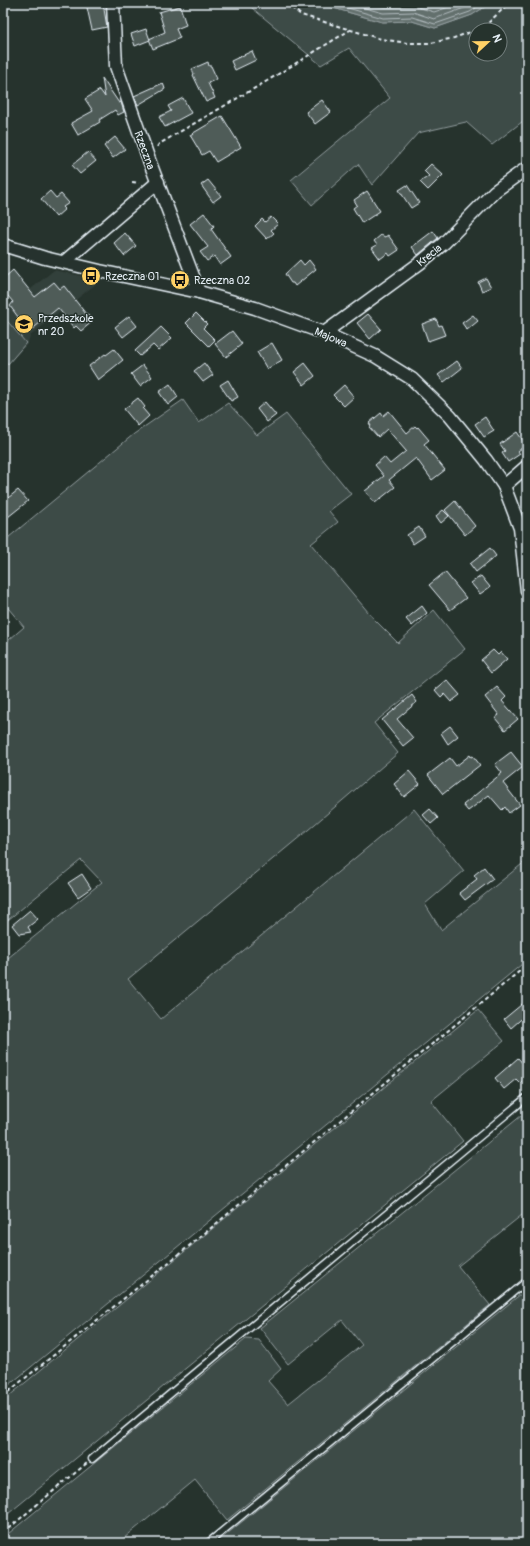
<svg xmlns="http://www.w3.org/2000/svg" width="530" height="1546" font-family="Pangolin,sans-serif">
<rect width="100%" height="100%" fill="#26332d"/>
<filter id="ink" filterUnits="userSpaceOnUse"><feTurbulence type="fractalNoise" baseFrequency=".025" numOctaves="2"/><feDisplacementMap in="SourceGraphic" scale="8" xChannelSelector="R" yChannelSelector="G"/><feConvolveMatrix kernelMatrix="1 2 1 2 8 2 1 2 1" color-interpolation-filters="sRGB"/></filter>
<g filter="url(#ink)">
<path fill="#333f3a" d="M54 270 101 280 30 336 28 343 8 364 3 361V312Z"/>
<g fill="#3e4b47" stroke="#939ea0" fill-rule="evenodd">
<path d="M246 3H316L382 22 412 21 435 28 472 15 491 3H527V118L492 145 466 122 418 133 372 185 358 164 312 205 291 180 390 98 349 48 321 65ZM476 30H500V54H476Z"/>
<path d="M3 316 26 343 8 364 3 358Z"/>
<path d="M183 400 199 423 228 403 257 435 286 414 351 494 329 511 338 522 311 544 374 619 398 643 434 610 465 649 374 723 398 753 308 830 128 979 161 1019 414 809 464 871 425 904 441 930 527 860V960L3 1390V962L102 882 81 860 3 924V645L24 627 3 602V542L134 434Z"/>
<path d="M478 1010 504 1041 431 1101 463 1141 3 1518V1401Z"/>
<path d="M527 1111V1211L458 1266 490 1305 227 1520 195 1480 118 1543H3V1538L246 1339 259 1340 281 1369 268 1381 288 1404 362 1345 342 1320 288 1364 260 1328Z"/>
<path d="M527 1289V1543H216Z"/>
</g>
<path fill="#636f6d" stroke="#98a3a5" d="M316 3H491L472 15 435 28 412 21 382 22Z"/>
<g fill="none" stroke-linecap="round" stroke-linejoin="round">
<g stroke="#b3bdc0" stroke-width="1">
<path d="M330 3 383 18 412 17 435 24 470 12 483 3"/>
<path d="M347 3 383 13 413 12 434 19 467 7 474 3"/>
<path d="M370 3 384 7 414 6 434 12 461 3"/>
</g>
</g>
<g fill="#505c59" stroke="#e8f1f8">
<path d="M86 3H103L107 27 92 30Z"/>
<path d="M180 6 186 25 176 29 180 38 153 49 149 39 165 32 159 12Z"/>
<path d="M146 29 150 40 135 46 131 34Z"/>
<path d="M252 51 256 60 235 70 231 61Z"/>
<path d="M208 62 209 66H211L217 79 208 83 215 98 206 102 193 75 194 74 192 69Z"/>
<path d="M102 78 119 103 121 102 124 112 118 115 115 110 99 120 100 122 78 135 71 123 93 111 85 99 100 90 105 97Z"/>
<path d="M163 83 165 89 138 105 134 96Z"/>
<path d="M183 98 191 113 165 127 159 117 171 111 168 106Z"/>
<path d="M322 100 331 112 315 124 306 112Z"/>
<path d="M222 116 241 147 216 162 209 151 202 155 190 135Z"/>
<path d="M115 137 125 149 113 158 104 146Z"/>
<path d="M88 152 96 161 80 174 72 165Z"/>
<path d="M431 164 443 175 428 190 420 182 429 176 424 171Z"/>
<path d="M208 180 221 196 213 202 201 185Z"/>
<path d="M407 185 419 203 411 208 399 190Z"/>
<path d="M50 191 56 198 61 194 69 203 63 207 65 209 56 217 41 199Z"/>
<path d="M367 191 380 211 362 223 353 208 357 205 354 200Z"/>
<path d="M204 213 214 226 211 229 231 257 220 265 214 256 207 261 200 252 208 247 190 224Z"/>
<path d="M271 217 278 224 271 230 274 233 267 239 255 226 262 219 265 222Z"/>
<path d="M433 231 438 238 418 255 412 247Z"/>
<path d="M125 233 136 246 124 256 114 243Z"/>
<path d="M381 235 385 237 388 235 399 250 390 256 388 253 380 259 372 248 377 245 374 241Z"/>
<path d="M300 260 304 265 309 260 316 269 295 286 293 283H291L285 274Z"/>
<path d="M13 270 35 297 54 282 60 289 64 286 86 314V313L93 321 81 331 76 326 74 328 58 308 29 332 10 306 13 302 3 290V279Z"/>
<path d="M486 278 491 287 482 291 478 282Z"/>
<path d="M196 313 207 324 203 328 215 340 209 346 186 323Z"/>
<path d="M368 314 381 329 370 339 357 323Z"/>
<path d="M473 315 478 321 467 330 462 323Z"/>
<path d="M129 316 137 326 123 337 115 327Z"/>
<path d="M436 319 439 326 441 325 445 335 428 341 422 324Z"/>
<path d="M161 327 172 338 158 350 153 345 140 356 135 351Z"/>
<path d="M232 331 242 344 226 357 215 344Z"/>
<path d="M272 343 282 360 267 369 257 352Z"/>
<path d="M114 349 123 360 98 380 89 366 105 354 106 355Z"/>
<path d="M457 361 462 368 444 382 438 375Z"/>
<path d="M204 363 213 375 203 382 194 371Z"/>
<path d="M305 363 315 376 304 385 294 372Z"/>
<path d="M143 365 152 377 140 386 131 374Z"/>
<path d="M228 380 238 397 231 401 220 385Z"/>
<path d="M170 384 178 397 168 405 159 392Z"/>
<path d="M344 385 354 397 344 406 333 395Z"/>
<path d="M138 398 145 407 143 409 149 416 138 426 124 409Z"/>
<path d="M265 402 276 415 267 422 257 409Z"/>
<path d="M389 411 407 433 415 426 417 428 418 427 429 440 424 444 445 470 432 480 416 458 389 480 395 487 375 503 365 491 384 476 375 465 384 457 390 464 406 451 387 429 378 437 369 427 371 426 369 423 381 413 383 416Z"/>
<path d="M485 417 494 431 484 437 475 424Z"/>
<path d="M517 432 526 445 518 451 520 454 508 462 502 453 505 451 500 444Z"/>
<path d="M18 490 28 501 3 521V502Z"/>
<path d="M455 501 475 526 465 535 445 510Z"/>
<path d="M443 510 449 516 441 523 436 516Z"/>
<path d="M419 527 425 536 413 544 407 535Z"/>
<path d="M490 548 496 556 476 572 470 564Z"/>
<path d="M445 572 466 598 450 610 429 585Z"/>
<path d="M481 576 490 587 480 594 471 583Z"/>
<path d="M422 606 427 613 412 626 406 619Z"/>
<path d="M493 650 498 655 501 652 507 659 491 673 481 660Z"/>
<path d="M447 680 460 695 451 702 444 694 441 697 435 690Z"/>
<path d="M497 687 506 697 502 701 518 719 505 730 495 718 499 715 485 697Z"/>
<path d="M412 695 417 702 397 719 413 738 403 746 382 720Z"/>
<path d="M450 726 458 736 448 744 441 733Z"/>
<path d="M511 752 523 767 503 783 520 805 509 813 505 807 502 810 489 795 468 811 463 805 502 773 495 764Z"/>
<path d="M470 755 471 757 473 756 480 765 443 794 428 775 450 758 456 766Z"/>
<path d="M409 771 420 784 404 797 394 784Z"/>
<path d="M430 809 438 818 431 824 423 815Z"/>
<path d="M484 867 493 879 465 900 459 893 477 879 474 875Z"/>
<path d="M82 874 91 888 78 897 68 883Z"/>
<path d="M30 910 38 919 28 927 31 932 19 934 12 925Z"/>
<path d="M527 1000V1014L511 1028 504 1019Z"/>
<path d="M518 1058 527 1068V1077L520 1083 516 1079 504 1089 495 1078Z"/>
</g>
<g fill="none" stroke-linecap="round" stroke-linejoin="round">
<defs>
<g id="lane">
<path d="M92 1459 527 1097"/>
<path d="M208 1543 527 1281"/>
</g>
<g id="street">
<path d="M113 3 116 66 149 160 199 292"/>
<path d="M3 245 45 258 100 271 199 292 255 308 324 333 375 356 412 379 450 416 486 460 504 486 520 528 527 591"/>
<path d="M64 262 158 182"/>
<path d="M324 333 420 263 444 243 495 191 527 168"/>
<path d="M504 486 527 466"/>
</g>
</defs>
<use href="#lane" stroke="#e8f1f8" stroke-width="9"/>
<use href="#street" stroke="#e8f1f8" stroke-width="15"/>
<g stroke="#e8f1f8" stroke-width="2" stroke-dasharray="4 3" stroke-linecap="butt">
<path d="M286 3 301 15 381 39 407 43H431L454 38 476 30"/>
<path d="M477 30 483 28 509 3"/>
<path d="M157 147 159 144 267 81 350 30"/>
<path d="M132 182 139 183"/>
<path d="M3 1396 199 1238 527 965"/>
<path d="M3 1533 87 1463"/>
</g>
<use href="#lane" stroke="#26332d" stroke-width="6"/>
<use href="#street" stroke="#26332d" stroke-width="12"/>
</g>
</g>
<defs>
<symbol id="bus-disc" viewBox="-11 -11 22 22"><circle r="9.5" fill="#ffd166" stroke="#26332d"/><path d="M-5-6H5V4H4V6H2V4H-2V6H-4V4H-5ZM-3.5-4V0h7V-4ZM-3.5 1.2v1.5H-2V1.2ZM2 1.2v1.5H3.5V1.2Z" fill="#111"/></symbol>
<symbol id="school-disc" viewBox="-11 -11 22 22"><circle r="9.5" fill="#ffd166" stroke="#26332d"/><path d="M0-5L7-2L0 1L-7-2ZM-4 1L0 2.5L4 1V4Q0 6-4 4Z" fill="#111"/></symbol>
</defs>
<g fill-rule="evenodd">
<use href="#bus-disc" x="80" y="265" width="22" height="22"/>
<use href="#bus-disc" x="169" y="269" width="22" height="22"/>
<use href="#school-disc" x="13" y="313" width="22" height="22"/>
</g>
<g text-anchor="middle" stroke-width="3" stroke-linejoin="round" paint-order="stroke">
<g font-size="11" fill="#e8f1f8" stroke="#26332d">
<text transform="translate(145 150) rotate(70)" y="4">Rzeczna</text>
<text transform="translate(429 255) rotate(-39)" y="4">Krecia</text>
<text transform="translate(331 337) rotate(23)" y="4">Majowa</text>
</g>
<g font-size="11" fill="#e8f1f8" stroke="#26332d" text-anchor="start">
<text x="105" y="280">Rzeczna 01</text>
<text x="194" y="284">Rzeczna 02</text>
<text x="38" y="322">Przedszkole<tspan x="38" dy="13">nr 20</tspan></text>
</g>
</g>
<rect width="530" height="1546" fill="none" stroke="#26332d" stroke-width="16"/>
<rect x="8" y="8" width="514" height="1530" fill="none" stroke="#e8f1f8" stroke-width="1.5" filter="url(#ink)"/>
<g transform="translate(488 42) rotate(68)"><circle r="19" fill="#26332d" stroke="#747f7e"/>
<path d="M0-3L7 15L0 10L-7 15Z" fill="#ffd166"/>
<text y="-6" font-size="11" font-weight="bold" text-anchor="middle" fill="#e8f1f8">N</text>
</g>
</svg>
